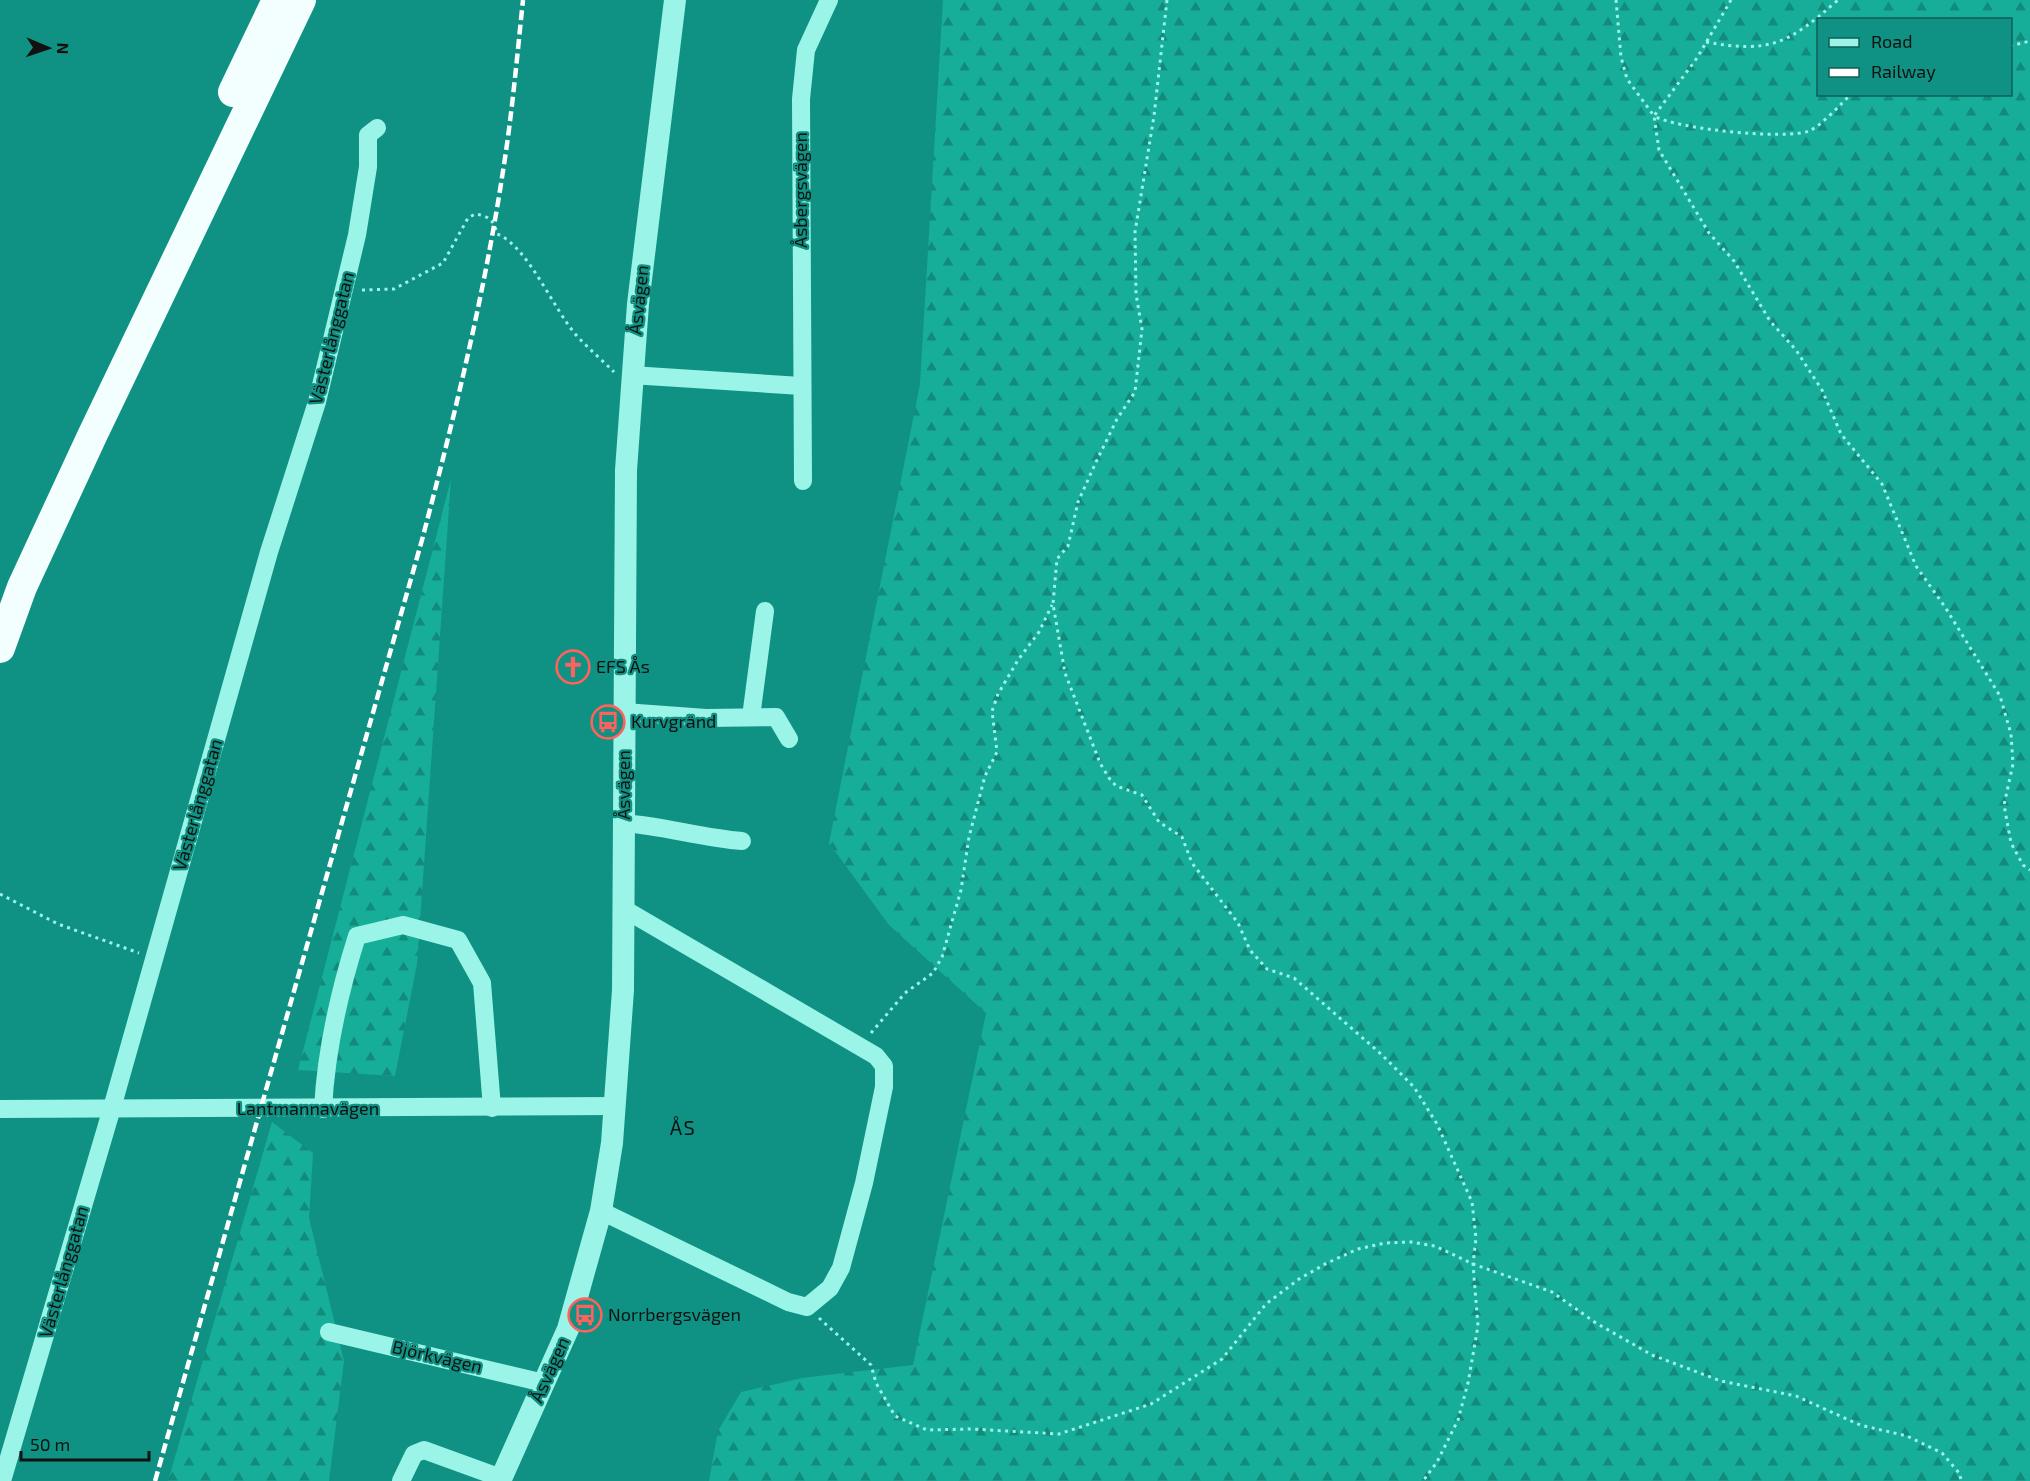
<svg xmlns="http://www.w3.org/2000/svg" width="2030" height="1481" font-family="'Exo 2',sans-serif">
<defs>
<pattern id="forest-firs" width="22" height="20" patternUnits="userSpaceOnUse" patternTransform="scale(1.5)"><rect width="22" height="20" fill="#16ad99"/><path d="M5 1l3.5 6h-7zM16 11l3.5 6h-7z" fill="#138b7b"/></pattern>
</defs>
<rect width="100%" height="100%" fill="#0f9283"/>
<g fill="url(#forest-firs)" fill-rule="evenodd">
<path d="M943 0H2030V1481H709L718 1431 741 1392 802 1378 913 1365 986 1013 889 925 829 843 920 384ZM1818 20H2010V94H1818Z"/>
<path d="M451 479 417 964 395 1076 298 1070Z"/>
<path d="M272 1122 313 1153 309 1218 344 1361 329 1481H168Z"/>
</g>
<g fill="none" stroke-linecap="round" stroke-linejoin="round">
<g stroke="#9bf4e8" stroke-width="3" stroke-dasharray="3 4.5" stroke-linecap="butt">
<path d="M1167 0 1154 116 1135 232 1136 294 1142 329 1135 392 1117 419 1096 462 1078 502 1068 546 1057 559 1053 604 1065 673 1100 763 1109 778 1116 786 1142 795 1159 822 1182 837 1192 863 1238 923 1250 950 1267 969 1294 978 1381 1054 1414 1087 1437 1124 1472 1202 1476 1238 1473 1264 1478 1326 1468 1383 1458 1420 1437 1462 1423 1481"/>
<path d="M1616 0 1621 57 1627 79 1654 116 1659 150 1709 233 1734 261 1770 321 1796 350 1822 390 1841 434 1882 484 1916 566 1945 607 2000 696 2011 734 2013 764 2004 805 2011 843 2023 865 2030 870"/>
<path d="M1731 0 1697 58 1654 116C1677 129 1784 140 1809 131 1821 126 1841 104 1851 94"/>
<path d="M1706 42C1771 54 1789 43 1838 0"/>
<path d="M2010 46 2030 41"/>
<path d="M362 290 394 289 443 263 468 218 475 214C489 216 494 220 497 234 528 246 553 309 577 336 589 349 602 360 614 372"/>
<path d="M0 894 58 924 139 953"/>
<path d="M871 1033 905 993 933 973 942 957 961 890 969 837 985 776 997 752 992 711 998 694 1018 660 1039 632 1052 605"/>
<path d="M819 1318 871 1365 876 1383 895 1416 927 1430 972 1429 1059 1434 1151 1404 1222 1359 1266 1304 1299 1279 1327 1263 1358 1249 1385 1243 1411 1242 1435 1246 1473 1264 1552 1292 1596 1323 1652 1355 1721 1381 1796 1396 1860 1425 1907 1436 1942 1453 1960 1474 1961 1481"/>
</g>
<g stroke="#9bf4e8" stroke-width="18">
<path d="M631 375 801 386"/>
<path d="M803 481 801 99 806 50 829 0"/>
<path d="M624 712 706 718 776 717 789 739"/>
<path d="M751 717 765 611"/>
<path d="M623 823C664 826 702 838 742 841"/>
<path d="M0 1109 616 1106"/>
<path d="M323 1109C326 1049 339 993 357 936L403 925 458 940 482 983 492 1108"/>
<path d="M601 1211 788 1302 807 1307 830 1288 841 1268 864 1183 884 1087V1066L876 1056 624 909"/>
<path d="M329 1332 544 1383"/>
<path d="M2 1481 112 1108 269 552 317 402 357 235 368 167V135L377 128"/>
<path d="M401 1481 414 1454 424 1450 501 1478"/>
</g>
<path stroke="#9bf4e8" stroke-width="22" d="M500 1481 568 1329 601 1211 612 1143 623 990 626 470 638 304 675 0"/>
<g stroke="#f3fffe" stroke-width="30">
<path d="M233 92 277 0"/>
<path d="M0 648 22 587 92 436 301 0"/>
</g>
<path stroke="#fff" stroke-width="4.5" stroke-dasharray="10 4.5" stroke-linecap="butt" d="M155 1481 422 540C454 418 484 296 503 171 512 115 517 57 523 0"/>
</g>
<defs>
<symbol id="church-ring" viewBox="-11 -11 22 22"><circle r="9.5" fill="#0f9283" stroke="#ff625d" stroke-width="1.5"/><path d="M-1.2-6h2.4v3.5h3.3v2.4h-3.3V6h-2.4V-.1h-3.3v-2.4h3.3Z" fill="#ff625d"/></symbol>
<symbol id="bus-ring" viewBox="-11 -11 22 22"><circle r="9.5" fill="#0f9283" stroke="#ff625d" stroke-width="1.5"/><path d="M-5-6H5V4H4V6H2V4H-2V6H-4V4H-5ZM-3.5-4V0h7V-4ZM-3.5 1.2v1.5H-2V1.2ZM2 1.2v1.5H3.5V1.2Z" fill="#ff625d"/></symbol>
</defs>
<g fill-rule="evenodd">
<use href="#church-ring" x="554" y="648" width="38" height="38"/>
<use href="#bus-ring" x="589" y="703" width="38" height="38"/>
<use href="#bus-ring" x="566" y="1296" width="38" height="38"/>
</g>
<g text-anchor="middle" stroke-width="4.5" stroke-linejoin="round" paint-order="stroke">
<g font-size="18" fill="#111" stroke="#0f9283">
<text transform="translate(801 190) rotate(-90)" y="6">Åsbergsvägen</text>
<text transform="translate(639 300) rotate(-84)" y="6">Åsvägen</text>
<text transform="translate(332 338) rotate(-76)" y="6">Västerlånggatan</text>
<text transform="translate(624 785) rotate(-90)" y="6">Åsvägen</text>
<text transform="translate(198 805) rotate(-74)" y="6">Västerlånggatan</text>
<text x="308" y="1115">Lantmannavägen</text>
<text transform="translate(64 1272) rotate(-74)" y="6">Västerlånggatan</text>
<text transform="translate(437 1357) rotate(13)" y="6">Björkvägen</text>
<text transform="translate(550 1370) rotate(-66)" y="6">Åsvägen</text>
</g>
<g font-size="18" fill="#111" stroke="#0f9283" text-anchor="start">
<text x="596" y="673">EFS Ås</text>
<text x="631" y="728">Kurvgränd</text>
<text x="608" y="1321">Norrbergsvägen</text>
</g>
<g font-size="20" letter-spacing="1.5" fill="#111" stroke="#0f9283">
<text x="683" y="1135">ÅS</text>
</g>
</g>
<rect x="1817" y="18" width="195" height="78" fill="#0f9283" stroke="#105e55" stroke-width="1.5"/>
<rect x="1829" y="38" width="30" height="9" fill="#9bf4e8" stroke="#105e55" stroke-width="1.5"/>
<text x="1871" y="48" font-size="18" fill="#111111">Road</text>
<rect x="1829" y="68" width="30" height="9" fill="#ffffff" stroke="#105e55" stroke-width="1.5"/>
<text x="1871" y="78" font-size="18" fill="#111111">Railway</text>
<g transform="translate(48 48) rotate(92)" stroke="#0f9283" stroke-width="4.5" paint-order="stroke">
<path d="M0-4.5L10 22L0 15L-10 22Z" fill="#111111"/>
<text y="-9" font-size="16" font-weight="bold" text-anchor="middle" fill="#111111">N</text>
</g>
<path d="M21 1451v9h128v-9" fill="none" stroke="#111111" stroke-width="3"/>
<text x="30" y="1451" font-size="18" fill="#111111" stroke="#0f9283" stroke-width="4.5" paint-order="stroke">50 m</text>
</svg>
